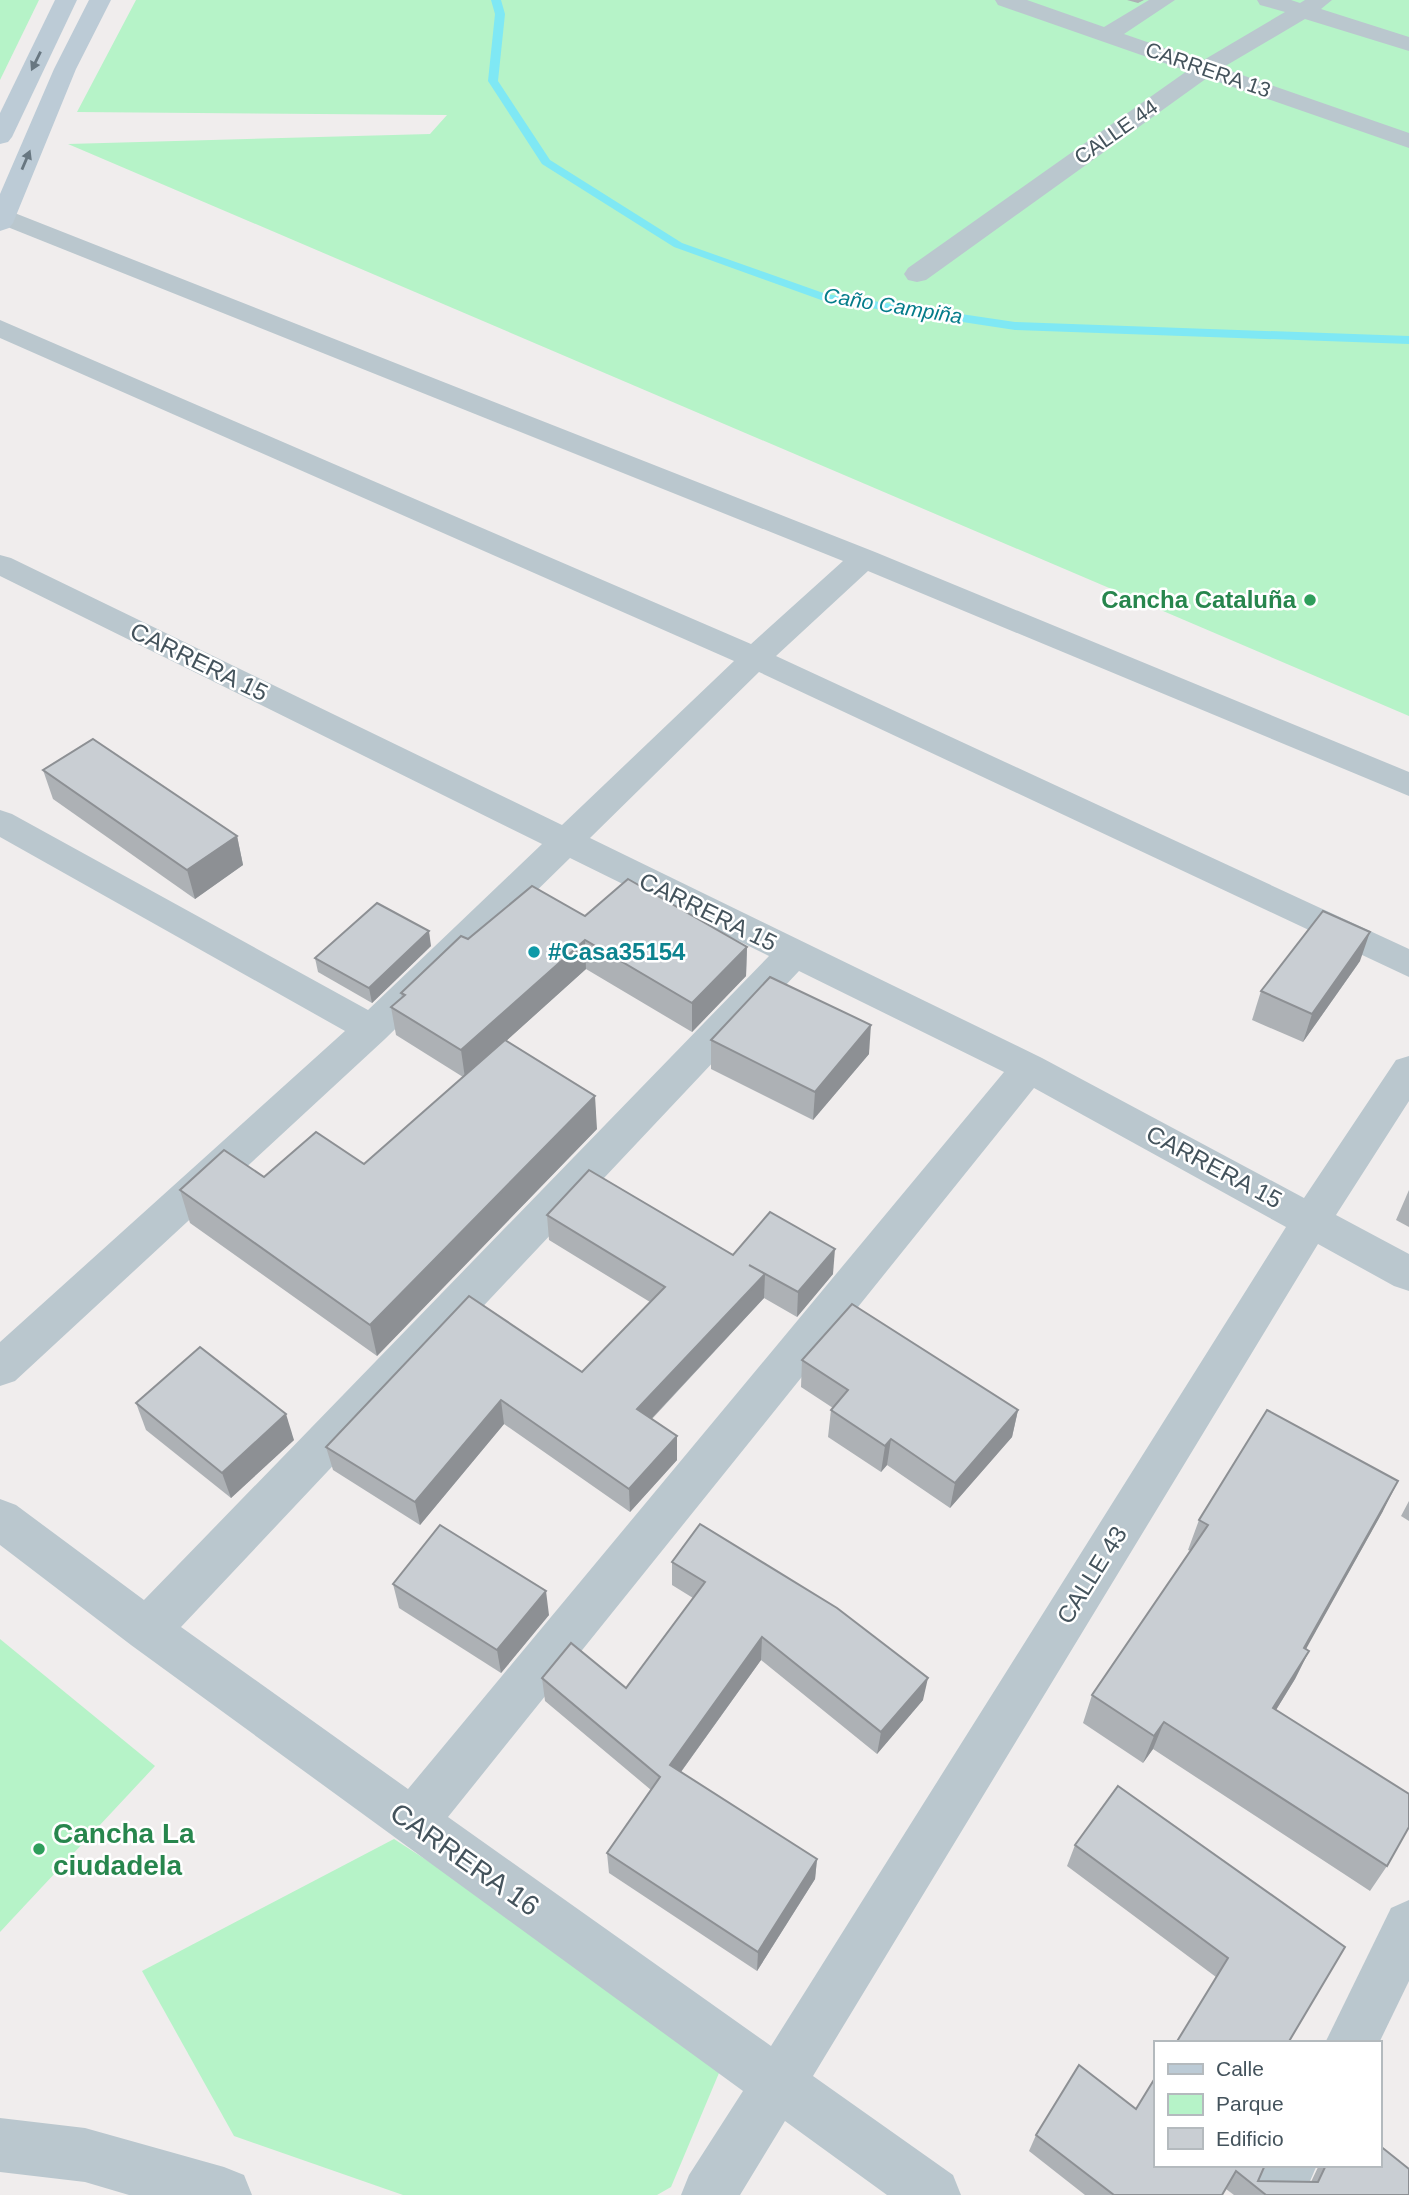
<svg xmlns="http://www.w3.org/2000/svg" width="1409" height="2195" font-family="Helvetica,sans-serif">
<rect width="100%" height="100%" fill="#f0eded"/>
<g fill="#b6f3c8">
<path d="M0 0H39L0 80Z"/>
<path d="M136 0H1409V716L68 144 430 134 447 115 77 112Z"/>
<path d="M0 1639 155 1766 0 1932Z"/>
<path d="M394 1839 727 2054 671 2187 657 2195H403L234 2136 142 1971Z"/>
</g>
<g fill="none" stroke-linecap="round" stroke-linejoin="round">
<path fill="#7fe8f4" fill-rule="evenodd" d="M491 0H501L505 14 498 81 550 160 682 243 826 294 1015 322 1409 336V344L1015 330 824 301 674 247 542 164 488 81 495 14Z"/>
<g fill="#bac7ce" fill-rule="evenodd">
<path d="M995 0H1027L1104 27 1149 0H1175L1124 34 1202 61 1285 12 1260 5 1257 0H1291L1300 3 1305 0H1332L1321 9 1409 37V51L1305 19 1222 68 1409 133V148L1207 78 926 280 917 282 908 280 904 274 908 268 1187 71 998 5Z"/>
<path d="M2 208 875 552 1409 772V796L868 571 776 656 1409 949V977L759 672 590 838 1042 1058 1304 1198 1396 1060 1409 1056V1101L1336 1215 1409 1254V1291L1394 1286 1318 1244 813 2076 953 2175 961 2195H887L785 2121 740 2195H681L689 2175 743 2091 131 1645 0 1545V1499L16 1505 144 1600 769 956 570 858 385 1039 15 1381 0 1386V1342L345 1031 0 837V810L12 814 368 1010 542 844 0 576V555L11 558 562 825 734 661 0 338V320L751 644 843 561 0 224ZM799 971 1004 1072 408 1789 181 1627ZM1034 1088 1286 1227 771 2046 448 1817Z"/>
<path d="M1409 1900V1981L1379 2043H1325L1391 1908Z"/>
<path d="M0 2118 85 2128 224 2167 244 2175 252 2195H129L85 2182 0 2172Z"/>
<path d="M1261 2165H1317L1304 2195H1247Z"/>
</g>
<g fill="#bccbd6" fill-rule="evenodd">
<path d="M55 0H77L12 137 8 142 0 144V113Z"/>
<path d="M89 0H111L76 69 13 223 9 228 0 231V194L54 69Z"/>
</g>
</g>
<g fill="#adb1b5">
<path d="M1127 0H1144L1138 3Z"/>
<path d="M43 770 237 836 243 865 195 899 53 799Z"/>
<path d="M585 916 747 947 746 976 692 1032 586 969 506 1041 597 1129 377 1356 190 1223 180 1190 264 1177 364 1164 463 1077 396 1035 391 1007 402 998 401 993 468 939Z"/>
<path d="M431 946 372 1003 318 972 315 958Z"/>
<path d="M1360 961 1303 1042 1252 1020 1261 991Z"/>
<path d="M711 1040 869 1054 813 1120 711 1069Z"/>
<path d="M1409 1190V1227L1396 1220Z"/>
<path d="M547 1215 733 1255 833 1274 797 1317 764 1298 652 1419 677 1460 630 1512 504 1424 420 1525 333 1470 326 1447 582 1372 650 1302 549 1240Z"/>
<path d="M802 1360 1018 1410 1012 1437 950 1508 887 1465 881 1472 828 1437 831 1410 833 1408 801 1387Z"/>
<path d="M136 1403 294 1440 231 1498 146 1430Z"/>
<path d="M1409 1501V1521L1401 1516Z"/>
<path d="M1383 1511 1306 1648 1309 1651 1295 1679 1276 1710 1387 1866 1370 1891 1153 1749 1143 1763 1083 1723 1092 1695 1191 1551 1188 1550 1199 1520Z"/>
<path d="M672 1562 923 1700 877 1754 761 1660 681 1772 817 1859 815 1879 757 1971 609 1873 607 1853 651 1790 545 1701 542 1678 626 1688 693 1598 672 1585Z"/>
<path d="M393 1584 549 1615 501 1673 399 1608Z"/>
<path d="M1118 1786 1288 2043 1216 1977 1067 1866 1075 1845Z"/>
<path d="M1136 2109 1265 2165 1258 2181 1311 2182 1319 2165H1379L1409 2195H1234L1226 2189 1222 2195H1085L1029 2151 1036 2135Z"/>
</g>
<g fill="#8d9094">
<path d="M237 836 243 865 195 899 187 870Z"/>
<path d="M429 931 431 946 372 1003 369 988Z"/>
<path d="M1370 932 1360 961 1303 1042 1312 1014Z"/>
<path d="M585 940 586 969 465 1078 461 1050Z"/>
<path d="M747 947 746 976 692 1032V1003Z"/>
<path d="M871 1025 869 1054 813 1120 815 1092Z"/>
<path d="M595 1096 597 1129 377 1356 370 1325Z"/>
<path d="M835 1249 833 1274 797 1317 798 1292Z"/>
<path d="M765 1274 764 1298 638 1433 637 1409Z"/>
<path d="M501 1400 504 1424 420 1525 415 1502Z"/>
<path d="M1018 1410 1012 1437 950 1508 955 1483Z"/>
<path d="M286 1414 294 1440 231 1498 222 1473Z"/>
<path d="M677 1436V1460L630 1512 629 1489Z"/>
<path d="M891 1439 887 1465 881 1472 885 1446Z"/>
<path d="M1398 1481 1383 1511 1291 1676 1304 1648Z"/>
<path d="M546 1591 549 1615 501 1673 497 1650Z"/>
<path d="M762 1637 761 1660 670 1787V1765Z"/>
<path d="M1309 1651 1295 1679 1260 1736 1273 1708Z"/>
<path d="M928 1678 923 1700 877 1754 881 1732Z"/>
<path d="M1164 1722 1153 1749 1143 1763 1154 1736Z"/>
<path d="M817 1859 815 1879 757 1971 758 1952Z"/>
</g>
<g fill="#c9ced3" stroke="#8d9094" stroke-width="2">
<path d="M93 739 237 836 187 870 43 770Z"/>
<path d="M628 879 747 947 692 1003 585 940 461 1050 391 1007 405 995 401 993 461 936 468 939 532 886 585 916Z"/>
<path d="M377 903 429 931 369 988 315 958Z"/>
<path d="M1323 911 1370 932 1312 1014 1261 991Z"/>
<path d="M770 977 871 1025 815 1092 711 1040Z"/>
<path d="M505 1040 595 1096 370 1325 180 1190 224 1150 264 1177 316 1132 364 1164Z"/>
<path d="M589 1170 733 1255 770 1212 835 1249 798 1292 749 1265 765 1274 637 1409 677 1436 629 1489 501 1400 415 1502 326 1447 469 1296 582 1372 665 1287 547 1215Z"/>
<path d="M852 1304 1018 1410 955 1483 891 1439 885 1446 831 1410 848 1390 802 1360Z"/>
<path d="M200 1347 286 1414 222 1473 136 1403Z"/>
<path d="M1267 1410 1398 1481 1304 1648 1309 1651 1273 1708 1409 1794V1827L1387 1866 1164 1722 1154 1736 1092 1695 1208 1525 1199 1520Z"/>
<path d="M700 1524 837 1608 928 1678 881 1732 762 1637 670 1765 817 1859 758 1952 607 1853 660 1777 542 1678 571 1643 626 1688 705 1582 672 1562Z"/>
<path d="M440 1525 546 1591 497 1650 393 1584Z"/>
<path d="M1118 1786 1345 1947 1288 2043H1176L1228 1958 1075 1845Z"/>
<path d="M1079 2065 1136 2109 1155 2078V2165H1265L1258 2181 1318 2182 1326 2165H1379V2145L1409 2169V2195H1266L1236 2171 1222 2195H1114L1036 2135Z"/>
</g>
<defs><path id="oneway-solid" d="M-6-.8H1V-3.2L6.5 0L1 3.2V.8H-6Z" transform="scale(1.75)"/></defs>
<g fill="#687781">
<use href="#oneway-solid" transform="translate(36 61) rotate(116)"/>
<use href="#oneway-solid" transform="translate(26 160) rotate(-67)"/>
</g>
<g fill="#2e9e5b" stroke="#fff" stroke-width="2.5">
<circle cx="1310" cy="600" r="7"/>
<circle cx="39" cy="1849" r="7"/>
</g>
<circle fill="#0f9aa8" stroke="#fff" stroke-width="2.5" cx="534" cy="952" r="7"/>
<g text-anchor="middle" stroke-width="5" stroke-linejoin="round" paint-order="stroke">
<g font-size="21" fill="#44535c" stroke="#fff">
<text transform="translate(1208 70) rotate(19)" y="7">CARRERA 13</text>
<text transform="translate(1116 132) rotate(-35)" y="7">CALLE 44</text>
</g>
<g font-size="21" font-style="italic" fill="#047c8a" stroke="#fff">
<text transform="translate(893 306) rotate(9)" y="7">Caño Campiña</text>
</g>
<g font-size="24" font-weight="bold" fill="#27864d" stroke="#fff" text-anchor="end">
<text x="1296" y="608">Cancha Cataluña</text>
</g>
<g font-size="24" fill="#44535c" stroke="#fff">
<text transform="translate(199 662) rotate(26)" y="8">CARRERA 15</text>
<text transform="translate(708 912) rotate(26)" y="8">CARRERA 15</text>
<text transform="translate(1214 1167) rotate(28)" y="8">CARRERA 15</text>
<text transform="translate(1092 1575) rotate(-58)" y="8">CALLE 43</text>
</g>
<g font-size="24" font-weight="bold" fill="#0d838f" stroke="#fff" text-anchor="start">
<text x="548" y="960">#Casa35154</text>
</g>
<g font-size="28" font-weight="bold" fill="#27864d" stroke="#fff" text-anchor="start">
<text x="53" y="1843">Cancha La<tspan x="53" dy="32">ciudadela</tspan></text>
</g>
<g font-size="28" fill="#44535c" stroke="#fff">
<text transform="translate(465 1859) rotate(35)" y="10">CARRERA 16</text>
</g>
</g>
<rect x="1154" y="2041" width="228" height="126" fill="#ffffff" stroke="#b4babe" stroke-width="2"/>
<rect x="1168" y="2064" width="35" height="10" fill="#bccbd6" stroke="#b4babe" stroke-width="2"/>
<text x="1216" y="2076" font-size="21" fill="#44535c">Calle</text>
<rect x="1168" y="2094" width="35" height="21" fill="#b6f3c8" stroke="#b4babe" stroke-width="2"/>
<text x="1216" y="2111" font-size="21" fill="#44535c">Parque</text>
<rect x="1168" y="2128" width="35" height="21" fill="#c9ced3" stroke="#b4babe" stroke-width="2"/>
<text x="1216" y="2146" font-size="21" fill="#44535c">Edificio</text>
</svg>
